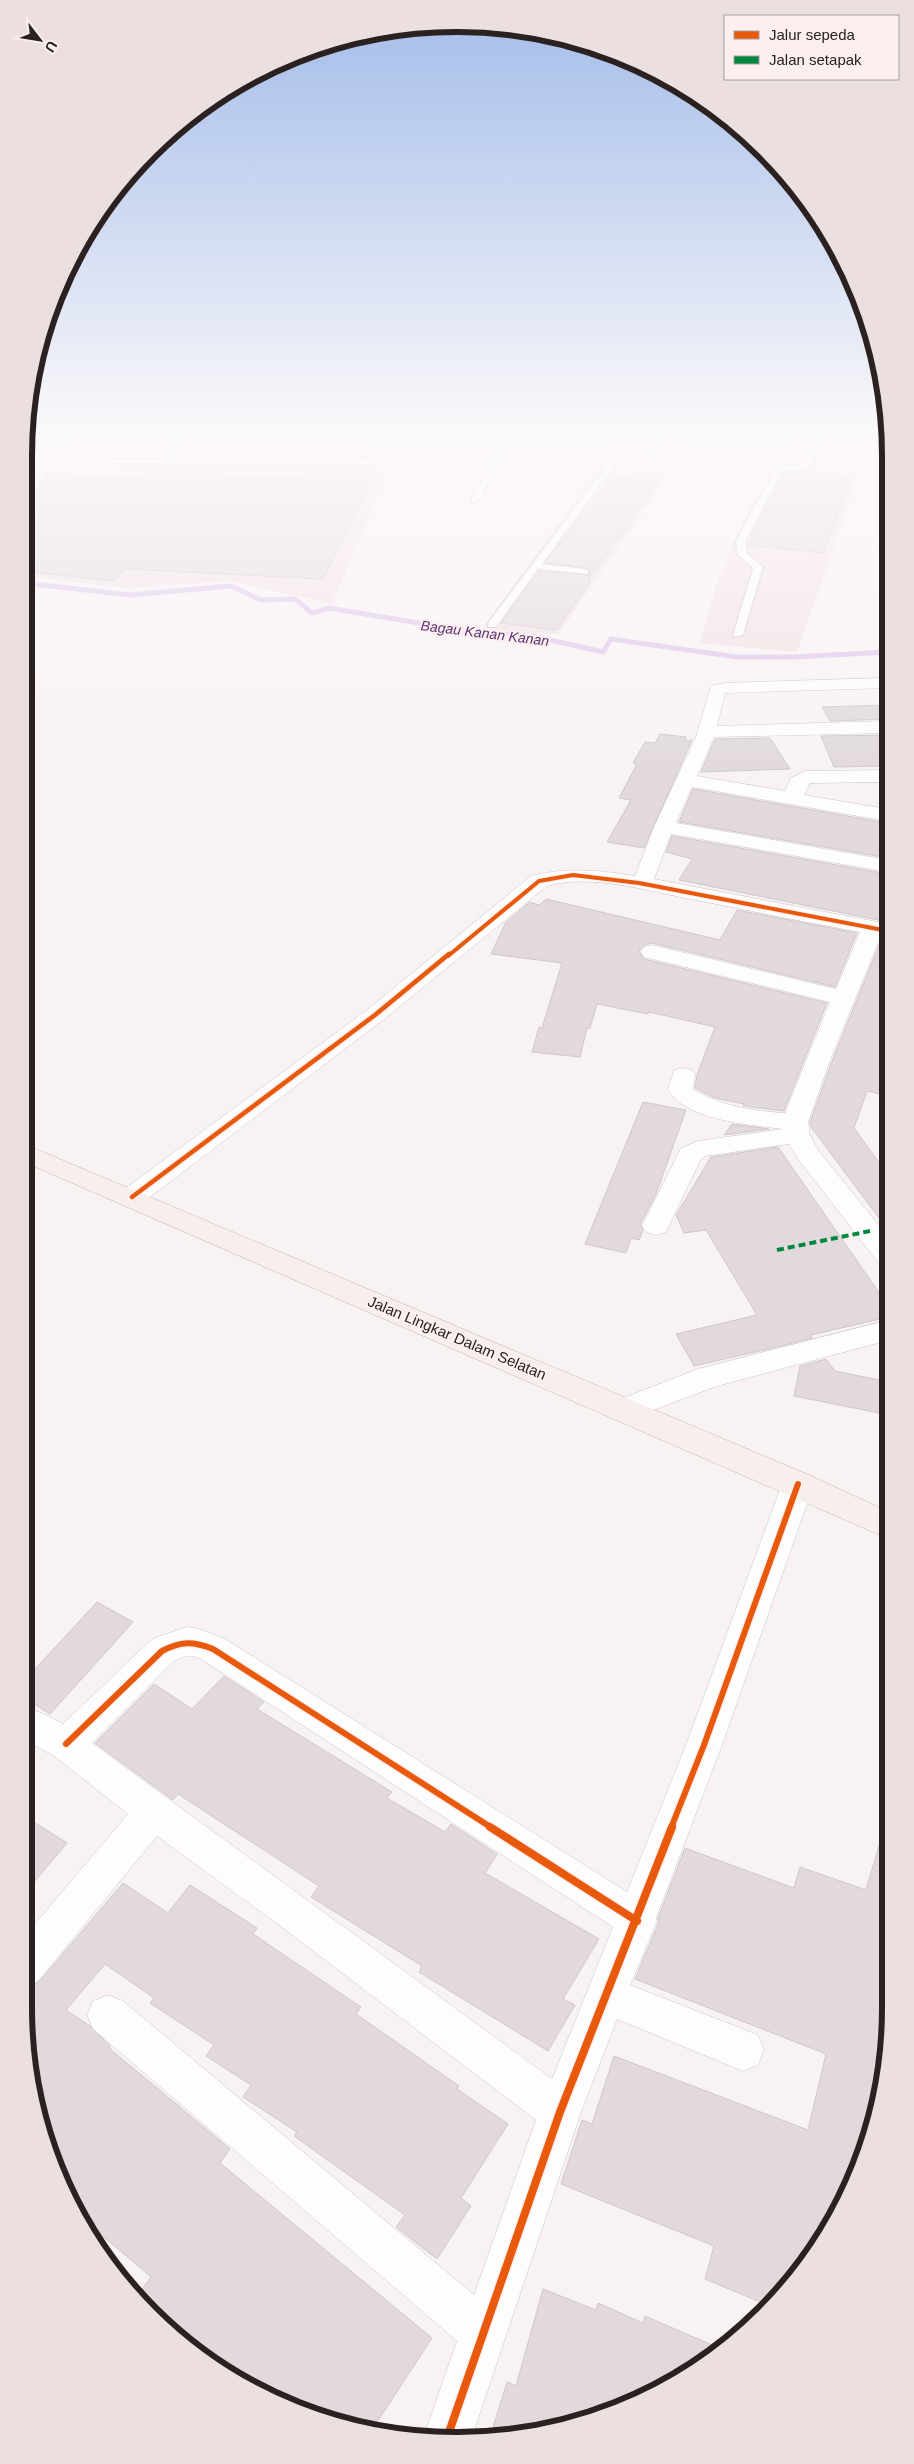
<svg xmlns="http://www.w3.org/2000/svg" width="914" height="2464" font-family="Arial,sans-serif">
<rect width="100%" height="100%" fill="#f9f2f3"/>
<g fill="#f3e2e3">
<path d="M685 438 686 451 558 634 481 630 611 450 615 439Z"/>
<path d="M872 439 797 652 700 643 716 585 733 543 752 504 797 440Z"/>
<path d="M74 441 399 448 332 604 231 581 126 588 24 576V498Z"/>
</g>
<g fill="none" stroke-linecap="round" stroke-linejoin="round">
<path stroke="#ddc7eb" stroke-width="5" d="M24 583 129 595 231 586 261 600 295 599 312 613 329 608 419 623 453 632 528 635 603 652 611 639 737 657H794L887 652"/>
</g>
<g fill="#e1d9dc" stroke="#cfc7ca">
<path d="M798 472 853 477 823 553 748 545 784 473Z"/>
<path d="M48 475 218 482 223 476 370 482 323 579 126 569 113 581 24 571V503Z"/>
<path d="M612 477 660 482 588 580 591 581 556 630 501 623 540 571 589 575V568L547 563V560Z"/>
<path d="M887 705V719L830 721 822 707Z"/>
<path d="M660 734 686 737 685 741 692 740 644 848 607 842 631 800 619 798 637 764 633 763 645 742 655 743Z"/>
<path d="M887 735V766L834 767 821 736Z"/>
<path d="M770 738 790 769 701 772 715 739Z"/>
<path d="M693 789 887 823 888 858 679 822Z"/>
<path d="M672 836 888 874V922L679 880 692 859 666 852Z"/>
<path d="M546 899 720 940 737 910 857 933 835 987 652 943 644 945 639 951 644 959 827 1003 784 1111 743 1106 744 1104 715 1098 695 1088 697 1075 715 1027 649 1012 648 1014 597 1004 590 1028H587L580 1057 532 1052 539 1027 542 1028 562 963 491 954 506 922 530 902 539 905Z"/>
<path d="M882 938 888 940V1029L879 1051 888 1053V1096L867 1091 854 1128 880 1164 888 1163V1230L811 1127 810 1122 834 1056Z"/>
<path d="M643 1102 686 1110 656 1194 640 1225 643 1230 639 1240 631 1238 626 1253 585 1244Z"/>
<path d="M732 1124 754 1127 769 1129 724 1135Z"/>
<path d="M778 1147 889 1307V1317L811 1335 812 1338 781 1346 694 1366 676 1334 757 1315 706 1230 684 1233 676 1215 711 1157Z"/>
<path d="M826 1359 835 1371 889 1382V1415L794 1396 800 1366Z"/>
<path d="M97 1602 133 1622 50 1714 24 1698V1681Z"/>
<path d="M224 1676 264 1702 257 1709 392 1792 387 1798 445 1832 451 1824 497 1854 485 1873 599 1939 563 1999 575 2005 548 2051 419 1972 422 1966 311 1897 319 1886 178 1794 173 1800 95 1743 154 1684 192 1709Z"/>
<path d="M24 1816 67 1843 24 1894Z"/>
<path d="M883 1832 890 1833V2007L875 2119 845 2199 801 2271 765 2304 705 2279 714 2246 561 2184 582 2120 592 2124 614 2056 808 2130 826 2054 635 1979 659 1922 658 1918 685 1848 794 1888 800 1867 866 1890Z"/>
<path d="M123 1883 168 1913 190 1885 257 1928 253 1934 361 2007 356 2014 459 2086 457 2089 508 2124 461 2198 471 2206 437 2259 396 2227 405 2215 294 2136 297 2132 243 2097 251 2085 206 2056 214 2045 150 2003 154 1998 105 1964 66 2010 90 2026 110 2046 109 2048 230 2149 220 2163 432 2338 372 2430 318 2417 248 2386 140 2292 151 2277 78 2215 47 2147 24 1997 34 1984 39 1982Z"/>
<path d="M543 2289 596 2310 598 2303 643 2323 645 2316 719 2348 697 2367 623 2407 542 2432 491 2434 507 2382 516 2386Z"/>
</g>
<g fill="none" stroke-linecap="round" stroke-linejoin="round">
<defs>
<g id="service">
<path d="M173 434 180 435 174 459 368 460 372 462 368 464 110 463 106 461 110 459H165Z"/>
<path d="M506 434H514L479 501 472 503 471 501Z"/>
<path d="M662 434H670L659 456 620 458 542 564 585 569 588 570V574L538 569 496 627H488V623L615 454 653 452Z"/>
<path d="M820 434H828L811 466 796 471H783L746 540 747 553 763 567 743 635 734 637 733 635 753 568 737 554 736 540 777 466 795 465 805 462Z"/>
</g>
<g id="minor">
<path d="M887 678V688L725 693 717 726 887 721V733L714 737 697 776 785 791 791 778 805 771 887 770V782L810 783 804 795 887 809V821L692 787 676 823 888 860V872L671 834 654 879 888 924V938L881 936 832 1055 808 1122 810 1135 818 1150 888 1237 889 1264 878 1262 798 1159 789 1144 705 1156 701 1159 666 1232 656 1235 646 1232 642 1226 681 1148 698 1141 783 1129C752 1125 683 1120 668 1089L674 1070 683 1068 692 1070 695 1075 693 1089C721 1106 752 1111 785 1113L830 1002 644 957 641 952 644 947 652 945 836 989 860 932C805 922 751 911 696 900 651 892 592 873 547 886L383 1020 142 1203 132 1206 122 1203 119 1197 122 1191 367 1010 531 876C567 867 599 870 635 876L654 827 696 737 711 686 725 683Z"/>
<path d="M889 1320V1340L717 1386 624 1421 613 1418 609 1410 613 1402 698 1369Z"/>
<path d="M798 1472 809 1475 814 1484 722 1745 656 1918 657 1921 630 1985 758 2035 764 2050 758 2065 743 2071 617 2019 581 2112 473 2434 424 2436 457 2341 93 2029 87 2015 93 2001 108 1995 123 2001 474 2295 536 2120 275 1922 157 1836 38 1981 24 1986V1937L128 1814 53 1755 24 1740V1710C38 1709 50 1717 63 1724L150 1641 157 1637 187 1627 199 1629 225 1639 627 1892 686 1745 782 1484 787 1475ZM193 1656 201 1659 613 1927 552 2079 92 1743 174 1661 183 1657Z"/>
</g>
<path id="primary" d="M24 1144 809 1475 889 1512V1539L24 1162Z"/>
<g id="trunk">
<path d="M27 434H246L239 438 27 439Z"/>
<path d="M267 434H392L385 438H274Z"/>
</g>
</defs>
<use href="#service" stroke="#cbc3c4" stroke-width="2"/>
<use href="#minor" stroke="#cbc3c4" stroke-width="1"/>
<use href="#primary" stroke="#c4b7b2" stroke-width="1"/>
<use href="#trunk" stroke="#c4b7b2" stroke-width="1"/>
<use href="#service" fill="#fefdfd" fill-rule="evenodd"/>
<use href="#minor" fill="#fefdfd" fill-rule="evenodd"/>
<use href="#primary" fill="#f6efec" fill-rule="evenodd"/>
<use href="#trunk" fill="#f3eae6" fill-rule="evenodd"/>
<path stroke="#00873e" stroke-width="4" stroke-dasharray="7 4" stroke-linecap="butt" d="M777 1250 870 1231"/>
<defs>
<path id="cycleway-far3" d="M448 956 539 881 573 875 639 883 888 931"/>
<path id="cycleway-far2" d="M132 1197 375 1015 449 954"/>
<g id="cycleway-far1">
<path d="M66 1744 162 1651C181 1641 193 1641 213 1649L492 1828"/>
<path d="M671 1828 704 1745 798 1484"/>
</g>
<g id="cycleway">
<path d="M490 1827 637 1921"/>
<path d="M448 2435 560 2112 672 1827"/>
</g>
</defs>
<use href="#cycleway-far3" stroke="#fceff0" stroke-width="6"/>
<use href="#cycleway-far2" stroke="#fceff0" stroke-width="8"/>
<use href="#cycleway-far1" stroke="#fceff0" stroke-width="9"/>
<use href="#cycleway" stroke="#fceff0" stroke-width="11"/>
<use href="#cycleway-far3" stroke="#e8590c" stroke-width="4"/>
<use href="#cycleway-far2" stroke="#e8590c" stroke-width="4.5"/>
<use href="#cycleway-far1" stroke="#e8590c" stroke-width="6"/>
<use href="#cycleway" stroke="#e8590c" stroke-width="8"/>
</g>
<linearGradient id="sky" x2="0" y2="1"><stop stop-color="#a3bce9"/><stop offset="0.56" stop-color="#fcf9fa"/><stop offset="1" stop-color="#fcf9fa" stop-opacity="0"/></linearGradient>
<rect width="914" height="779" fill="url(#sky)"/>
<g text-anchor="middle" stroke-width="5" stroke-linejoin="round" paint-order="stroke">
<g font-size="14" font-style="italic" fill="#5a3573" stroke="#fceff0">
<text transform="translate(485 633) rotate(7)" y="5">Bagau Kanan Kanan</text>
</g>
<g font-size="15" fill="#2b2121" stroke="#fceff0">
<text transform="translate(457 1338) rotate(23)" y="5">Jalan Lingkar Dalam Selatan</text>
</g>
</g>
<path d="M0 0H914V2464H0ZM456 32H458A424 424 0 0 1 882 456V2008A424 424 0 0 1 458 2432H456A424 424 0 0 1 32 2008V456A424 424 0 0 1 456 32Z" fill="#ebdfdf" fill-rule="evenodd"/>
<path fill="none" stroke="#2b2121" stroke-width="6" d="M456 32H458A424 424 0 0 1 882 456V2008A424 424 0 0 1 458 2432H456A424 424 0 0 1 32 2008V456A424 424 0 0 1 456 32Z"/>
<rect x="724" y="15" width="175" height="65" fill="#fceff0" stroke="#a89d9d"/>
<rect x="734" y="31" width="25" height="8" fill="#e8590c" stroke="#a89d9d"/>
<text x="769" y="40" font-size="15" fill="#2b2121">Jalur sepeda</text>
<rect x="734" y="56" width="25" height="8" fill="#00873e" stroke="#a89d9d"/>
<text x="769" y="65" font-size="15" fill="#2b2121">Jalan setapak</text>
<g transform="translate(40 40) rotate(121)" stroke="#fceff0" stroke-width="4" paint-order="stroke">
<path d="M0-4L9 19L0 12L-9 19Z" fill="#2b2121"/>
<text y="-8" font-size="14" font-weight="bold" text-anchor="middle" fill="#2b2121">U</text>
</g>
</svg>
